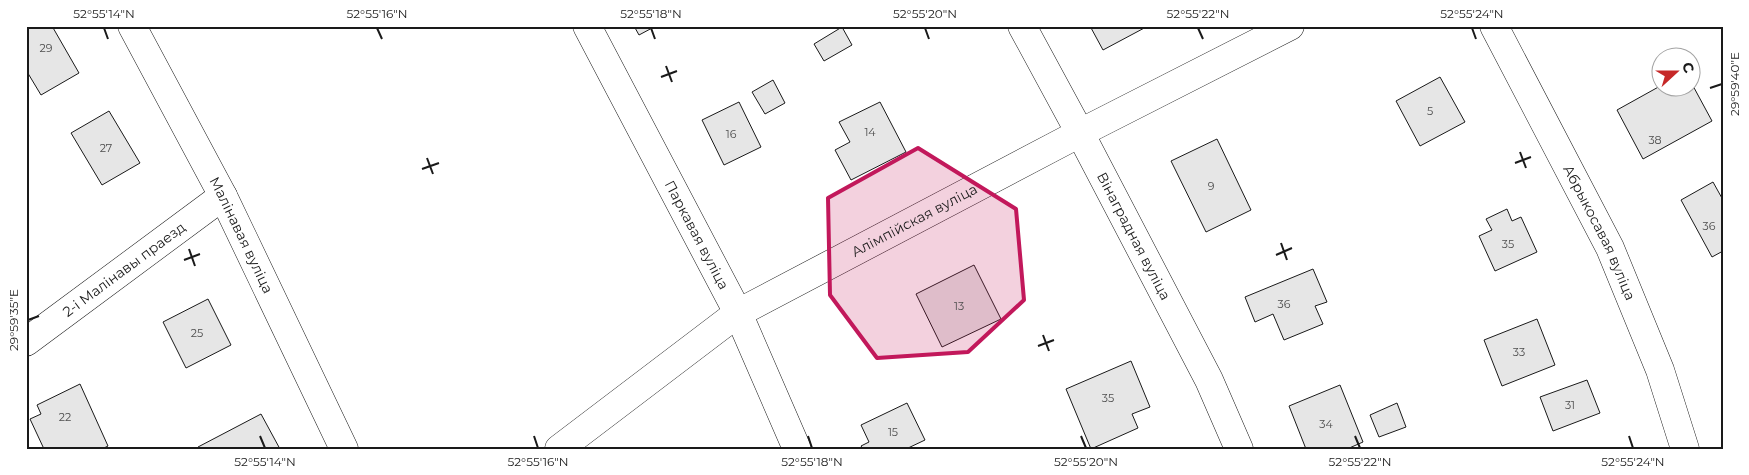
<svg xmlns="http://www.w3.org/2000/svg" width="1749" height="475" font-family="Montserrat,sans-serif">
<rect width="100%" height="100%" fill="#fff"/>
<g fill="#e6e6e6" stroke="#1a1a1a">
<path d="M26 26H52L79 73 41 95 26 70Z"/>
<path d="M634 26H654V27L639 35Z"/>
<path d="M1090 26H1148L1103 50Z"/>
<path d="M842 27 852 45 824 61 814 44Z"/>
<path d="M1440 77 1465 122 1420 146 1396 101Z"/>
<path d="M773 80 785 103 765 114 752 92Z"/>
<path d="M1692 84 1712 121 1643 159 1617 110 1662 85V88H1692Z"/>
<path d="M739 102 761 147 724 165 702 120Z"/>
<path d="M880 102 906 152 851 180 835 150 850 142 839 122Z"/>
<path d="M109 111 140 163 102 185 71 133Z"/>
<path d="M1217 139 1251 210 1206 232 1171 161Z"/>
<path d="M1713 182 1723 200V251L1712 257 1681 200Z"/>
<path d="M1507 209 1512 221 1521 217 1537 252 1495 271 1479 236 1492 230 1486 219Z"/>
<path d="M974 265 1001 319 942 347 916 294Z"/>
<path d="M1313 269 1327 302 1315 306 1323 324 1284 340 1273 314 1255 322 1245 297Z"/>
<path d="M208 299 231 345 186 368 163 322Z"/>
<path d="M1537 319 1555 365 1502 386 1484 340Z"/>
<path d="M1131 361 1150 407 1132 414 1138 428 1091 449 1066 389Z"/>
<path d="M1587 380 1600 413 1553 431 1540 397Z"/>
<path d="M80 384 108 446 102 449H44L30 419 41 414 37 405Z"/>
<path d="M1340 385 1363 442 1347 449H1306L1289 406Z"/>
<path d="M907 403 925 440 906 449H863L861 446 869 442 861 425Z"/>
<path d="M1397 403 1406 427 1379 437 1370 415Z"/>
<path d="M261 414 280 449H199L198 447Z"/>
</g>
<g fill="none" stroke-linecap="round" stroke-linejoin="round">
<defs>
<g id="minor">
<path id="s1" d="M132 26 223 196 344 449"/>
<path id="s2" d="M587 26 738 313 797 449"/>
<path id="s3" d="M1022 26 1080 133 1209 380 1239 449"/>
<path id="s4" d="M1494 26 1610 248 1660 370 1685 449"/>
<path id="s5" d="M26 342 223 196"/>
<path id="s6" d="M559 449 738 313 1080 133 1290 26"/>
</g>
</defs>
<use href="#minor" stroke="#1a1a1a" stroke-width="29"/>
<use href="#minor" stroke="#fff" stroke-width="28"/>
</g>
<path fill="#c2185b" fill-opacity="0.2" stroke="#c2185b" stroke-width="4" stroke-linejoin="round" d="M918 148 1016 209 1024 300 968 352 877 358 830 295 828 198Z"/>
<path fill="none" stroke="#1a1a1a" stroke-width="2" d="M104 28 108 39M377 28 382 39M651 28 655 39M925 28 929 39M1198 28 1203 39M1472 28 1476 39M666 66 672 82M661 77 677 71M1710 88 1722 84M1520 152 1526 168M427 158 433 174M1515 163 1531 157M422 169 439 163M1281 243 1287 260M189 249 195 266M1276 255 1292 248M184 260 200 254M28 320 39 316M1043 335 1049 351M1038 346 1054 340M260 436 265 448M534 436 538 448M808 436 812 448M1081 436 1086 448M1355 436 1360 448M1629 436 1633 448"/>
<g text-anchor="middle" stroke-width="4" stroke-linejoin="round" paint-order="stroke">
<g font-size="11" fill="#4d4d4d">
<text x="46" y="52">29</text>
<text x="1430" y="115">5</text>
<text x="870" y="136">14</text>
<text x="731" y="138">16</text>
<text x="1655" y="144">38</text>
<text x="106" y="152">27</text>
<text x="1211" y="190">9</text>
<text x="1709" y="230">36</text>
<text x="1508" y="248">35</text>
<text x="1284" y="308">36</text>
<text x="959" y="310">13</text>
<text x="197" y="337">25</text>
<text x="1519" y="356">33</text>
<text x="1108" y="402">35</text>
<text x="1570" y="409">31</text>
<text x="65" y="421">22</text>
<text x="1326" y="428">34</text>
<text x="893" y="436">15</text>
</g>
<g font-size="14" fill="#1a1a1a" stroke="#fff">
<text dy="5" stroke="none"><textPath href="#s6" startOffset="424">Алімпійская вуліца</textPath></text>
<text dy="5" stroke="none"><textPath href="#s4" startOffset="232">Абрыкосавая вуліца</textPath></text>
<text dy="5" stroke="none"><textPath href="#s2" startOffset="236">Паркавая вуліца</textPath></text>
<text dy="5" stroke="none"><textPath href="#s1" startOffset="236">Малінавая вуліца</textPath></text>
<text dy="5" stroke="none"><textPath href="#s3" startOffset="238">Вінаградная вуліца</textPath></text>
<text dy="5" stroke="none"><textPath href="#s5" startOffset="122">2-і Малінавы праезд</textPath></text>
</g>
</g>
<rect width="1749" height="475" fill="none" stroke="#ffffff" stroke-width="55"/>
<g transform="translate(1676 72) rotate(69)"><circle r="24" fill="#ffffff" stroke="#a3a3a3"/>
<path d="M0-4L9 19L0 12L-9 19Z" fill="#c62828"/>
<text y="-8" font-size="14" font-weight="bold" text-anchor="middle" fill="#1a1a1a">С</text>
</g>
<rect x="28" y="28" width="1694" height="420" fill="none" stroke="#1a1a1a" stroke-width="2"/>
<g font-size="12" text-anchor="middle" fill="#1a1a1a">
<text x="104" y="18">52°55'14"N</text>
<text x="377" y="18">52°55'16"N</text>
<text x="651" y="18">52°55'18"N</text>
<text x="925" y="18">52°55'20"N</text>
<text x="1198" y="18">52°55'22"N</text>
<text x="1472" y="18">52°55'24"N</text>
<text transform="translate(1735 84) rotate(-90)" y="4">29°59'40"E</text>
<text transform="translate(14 320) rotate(-90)" y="4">29°59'35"E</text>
<text x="265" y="466">52°55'14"N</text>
<text x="538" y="466">52°55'16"N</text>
<text x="812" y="466">52°55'18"N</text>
<text x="1086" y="466">52°55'20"N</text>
<text x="1360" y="466">52°55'22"N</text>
<text x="1633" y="466">52°55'24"N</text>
</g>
</svg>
